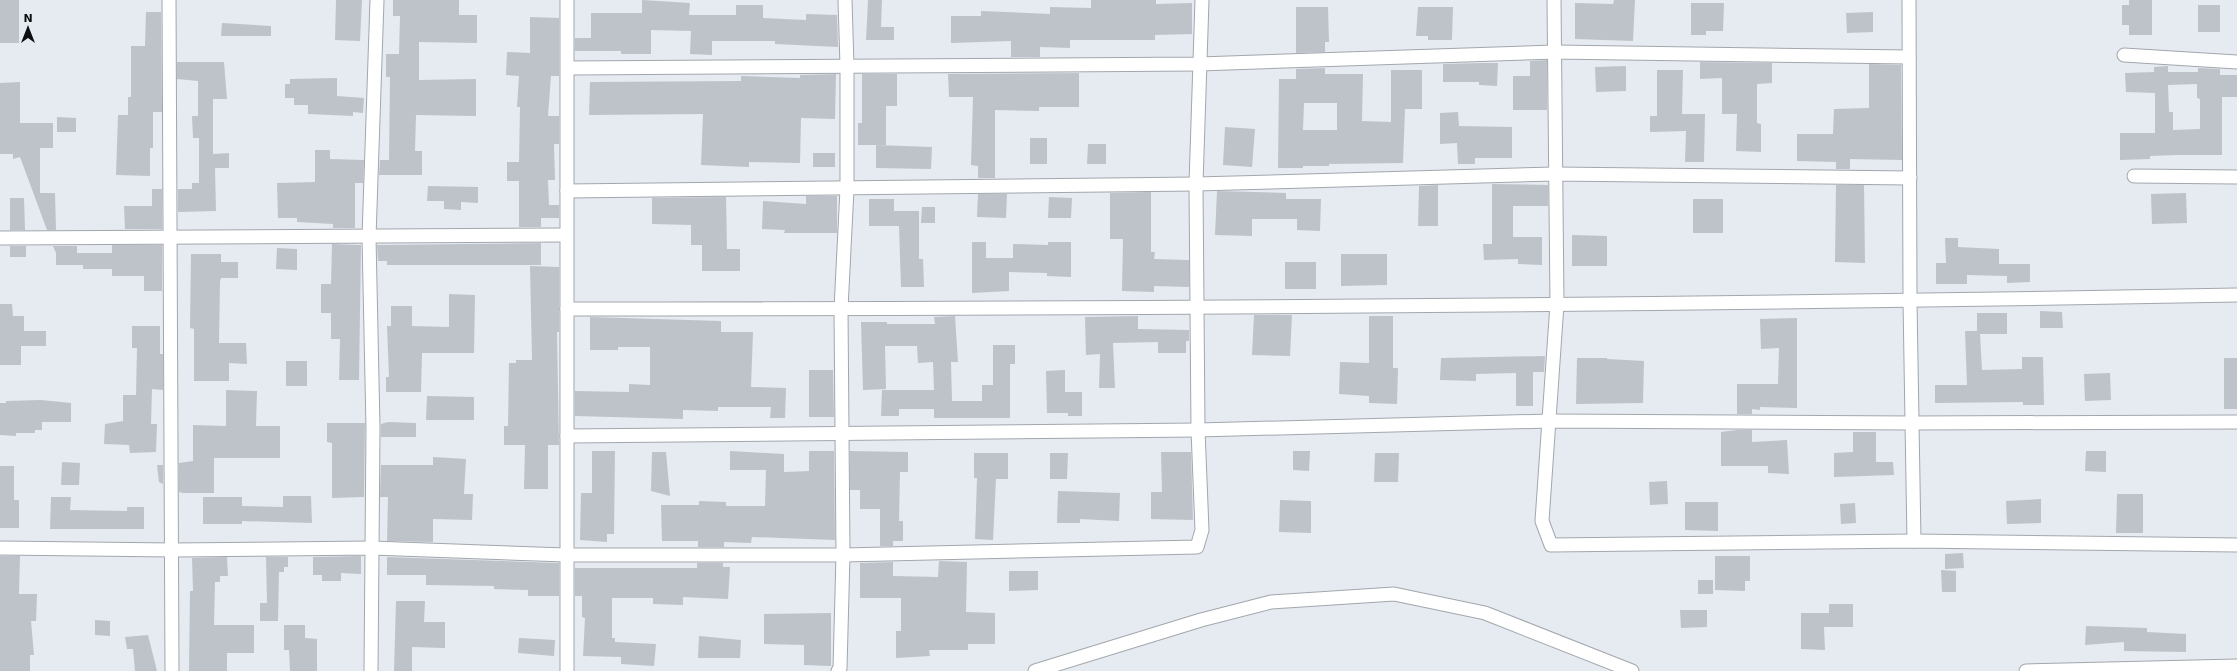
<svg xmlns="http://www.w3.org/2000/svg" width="2237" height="671" font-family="'DejaVu Sans',sans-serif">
<rect width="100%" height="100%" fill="#e5ebf1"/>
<g fill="#bec3c9" fill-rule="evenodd">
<rect x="0" y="0" width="19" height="43"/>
<path d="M336 0H362L360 41 335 40Z"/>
<path d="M393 0H459V15H477V43L419 42V80L476 79V116L416 115 415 151H422V175H379L380 160H389L390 77H386V54H399L400 16H393Z"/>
<path d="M642 0 690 3 689 15H736V5H763V18L806 20V14L837 15 838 47 775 44V41H712V55L690 54 691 31 651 30V54H621V51H575V38H591V13H642Z"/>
<path d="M868 0H882L881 27H894V40H866Z"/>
<path d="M1091 0H1156V4L1192 3V34L1155 35V40H1070V48L1040 47V57H1011V41L951 43V16H981V11L1050 14V7L1091 8Z"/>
<path d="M1614 0H1635L1633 41 1575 39V3L1613 4Z"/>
<path d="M2129 0H2152V35H2129V25H2122V5H2129Z"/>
<path d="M1691 3H1724L1723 31H1706V35H1691Z"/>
<rect x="2198" y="5" width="22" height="27"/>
<path d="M1296 7H1328L1329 42H1325V52L1296 53Z"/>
<path d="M1418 7H1453L1452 40H1428V36H1416Z"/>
<path d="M146 12H161L162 112H153V148H150V176L116 175 118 115H128V97H131V46H145Z"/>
<path d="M1873 12V32L1847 33 1846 13Z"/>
<path d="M530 17 559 18V76H551L548 116H559V144H554L555 180H548L549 205H559V218H541V227H519V181H507V162H519L520 107H517L519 76 506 75 507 52 530 53Z"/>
<path d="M222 23 271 26V36H221Z"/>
<path d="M1547 60V110H1513V76H1530V61Z"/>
<path d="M177 62H224L227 99H213V154L229 153V168H215L216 211 178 212V189H192V183H199V138H193L192 116H198V81L177 79Z"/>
<path d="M1700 62 1772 63V83L1757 84V123L1761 124V152L1736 151 1737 114H1722V78L1700 79Z"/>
<path d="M1480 63H1498L1497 86 1479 85V82H1443V64Z"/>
<path d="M1869 64 1901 65 1902 160 1850 159V169H1836V162L1797 161V134H1833L1834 109 1869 108Z"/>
<path d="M1626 66V91L1596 92 1595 67Z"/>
<path d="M2168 66V72H2198V68L2220 69V75H2237V97H2222V155H2177L2150 156V159L2120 160V133H2155V93L2126 92 2125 73 2154 72V67ZM2197 84V98L2200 99V129L2173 130V112H2169L2168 85Z"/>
<path d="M1325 68V74H1363L1362 121 1391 122V70H1422V109H1405L1403 163 1329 164V166H1303V168H1278L1279 79H1296V69ZM1304 103H1337V130H1303Z"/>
<path d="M1657 70H1683L1682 114H1705L1704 162H1685L1686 131 1650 132V116H1657Z"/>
<path d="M1079 73V107H1039V111L995 110V178H978V166L971 165 973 97H949L948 74Z"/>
<path d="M836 74 835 119 801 118 800 163 749 162V167L701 165 703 114 589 115 590 82 741 81V76L800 78V75Z"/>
<path d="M862 74H897V106H886V145H858V123H862Z"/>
<path d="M337 78V96L364 98 363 113 353 112V116L308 114V105H294V98H285V84H290V79Z"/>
<path d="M20 82V123H53V148H40V193H55L56 230H47L20 157 13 159V154H0V83Z"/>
<path d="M1458 112 1459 126 1512 127V158H1475V164H1458L1457 143 1440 144V113Z"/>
<path d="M57 117 76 118V132H57Z"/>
<path d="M1225 127 1255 129 1252 167 1223 165Z"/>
<rect x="1030" y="138" width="17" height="26"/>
<path d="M1088 144H1106V164H1087Z"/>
<path d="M876 145 932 147 931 169 876 168Z"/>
<path d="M315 150H330V159L364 160 363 183H355V228H333V224L297 222V218H278L277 183 315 182Z"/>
<rect x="813" y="153" width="22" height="14"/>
<path d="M1492 184 1548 185V206H1513V237H1542V265L1518 264V259L1484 260 1483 244H1492Z"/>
<path d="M1438 185V226H1418L1419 186Z"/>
<path d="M1836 185H1864L1865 263 1835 262Z"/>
<path d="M428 186 478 187V203L461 202V210L444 209V201H427Z"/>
<path d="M152 189H162V229H125L124 206H152Z"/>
<path d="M1217 191 1286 193V199H1321L1320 231 1297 230V219H1252V236L1215 235Z"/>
<path d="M1151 192V252H1155L1154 259 1189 260V287L1154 286V292L1122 291 1123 239H1110V193Z"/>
<path d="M2186 193 2187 223 2152 224 2151 194Z"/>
<path d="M978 194H1007L1006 218 977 217Z"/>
<path d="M806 196H837V233H784L785 230 762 229 763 201 806 204Z"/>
<path d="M726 197 727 249H740V271H702V245H691V225L652 224V198Z"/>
<path d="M1049 197 1072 198 1071 218H1048Z"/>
<path d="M10 198H24L25 230H10Z"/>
<path d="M869 199H894V211H919V259H923L924 287H901L899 226H869Z"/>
<rect x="1693" y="199" width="30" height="34"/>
<path d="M922 207H935V223H921Z"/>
<path d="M1572 235 1607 236V266H1572Z"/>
<path d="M1945 238H1958V247L1999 249V264H2030V282L2007 283V276L1967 275V284H1936V263H1946Z"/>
<path d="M972 242H986V258H1013V244L1048 245V242H1071V277L1047 276V273L1009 272V291L972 293Z"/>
<path d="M541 243V265H387V261H378L377 245Z"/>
<path d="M332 244 361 245 359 380H339L340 339H331V313H321V284H331Z"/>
<path d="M112 245H162V291H144V276H112V269H83V265H56V253L53 246H77V253H112Z"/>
<rect x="10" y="246" width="16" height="11"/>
<path d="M277 248 297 249V270L276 269Z"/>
<path d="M191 254H221V262H238V278H221L220 281 219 343H246L247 364 229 363V381H194V329L190 328Z"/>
<path d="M1341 254H1387V285L1341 286Z"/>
<rect x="1285" y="262" width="31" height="27"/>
<path d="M530 266 559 267V332H557L559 445H548V489H524L525 445H504V426H508L509 363H516V360H532Z"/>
<path d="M449 294 475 295 474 353H422L421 392H386V377H389L387 326H391V306H412V326L449 327Z"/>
<path d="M0 304H12L13 316H24V331H46V346H21V365H0Z"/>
<path d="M2040 311 2062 312 2063 328H2040Z"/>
<path d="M1977 313H2007V334H1980L1982 370 2022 369V357H2043L2044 405H2023V402L1935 403V385H1967L1965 331H1977Z"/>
<path d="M1254 315H1292L1290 356 1252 355Z"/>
<path d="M955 316 958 362H951L952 401H982V385H993V345H1015V364H1010V418H934V409H899V416H881L882 390H934L933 362 918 363 917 346H885L886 389 863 390 861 322H887V324H935L934 317Z"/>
<path d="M1138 316V329L1189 330V341H1186V353H1158V342L1113 343 1115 388H1099L1100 354 1086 355 1085 317Z"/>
<path d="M1369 316H1393V368H1398L1397 404 1369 403V396L1339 394 1340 362 1369 363Z"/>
<path d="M590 317 721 321V332H753L751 387 786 388 785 418H770L771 407H718V411L683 410V419L575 416V391L629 392V384L650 385V347H618V350H590Z"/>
<path d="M1797 318V408L1760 407V410L1752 409V414H1737V384H1778L1779 348 1761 349 1760 319Z"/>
<path d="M132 326H160V354H163V390L152 389 151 424H157L156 452 130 453 129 445 104 444 105 424 123 421V395H136L137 348H132Z"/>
<path d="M1545 356 1544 372H1533V406H1516V373L1476 374V381L1440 380 1441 358Z"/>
<path d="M1577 358H1607V359L1644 361 1643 403 1576 404Z"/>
<rect x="2224" y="358" width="13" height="51"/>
<rect x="286" y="361" width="21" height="25"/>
<path d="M809 370H833L834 417H809Z"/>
<path d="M1065 370V392H1082V416H1068V413H1047L1046 371Z"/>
<path d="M2110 373 2111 400 2085 401 2084 374Z"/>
<path d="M226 390 257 391 256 426H280V458H214V493H183L179 492V463L193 461V425L226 426Z"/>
<path d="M427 396 474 397V420H426Z"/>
<path d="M41 400 71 403V422H42V430H35V433H16V436L0 435V403H6V401Z"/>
<path d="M388 422 416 423V437H381V424Z"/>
<path d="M327 423H365L364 497 332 498V443L327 442Z"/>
<path d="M1737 430H1752V442L1787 440 1789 474 1768 473V466H1721V432Z"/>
<path d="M1853 432H1876V462H1893L1894 475 1834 477V453L1853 452Z"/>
<path d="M592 451H615L614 534H607V542L580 540 581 493H592Z"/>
<path d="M730 451 784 454V472L809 471V451H834L835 540 752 537 751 543 724 542V547H698V541H662L661 505H699V501L726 502V506H765L766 470H730Z"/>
<path d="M850 451 908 452V472H900L899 521H903V541H893V546H880V509H860V490H850Z"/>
<path d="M1293 451H1310L1309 471 1293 470Z"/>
<path d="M2086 451H2106V472L2085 471Z"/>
<path d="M652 452H666L670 496 651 491Z"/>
<path d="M1161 452H1191L1193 520 1151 519V492H1162Z"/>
<path d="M974 453H1008V479H996L993 540 975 539 977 478H974Z"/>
<path d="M1050 453H1068L1067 479H1050Z"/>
<path d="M1375 453H1399L1398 482H1374Z"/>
<path d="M433 457 466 459 464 494H473L472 520 433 519V542L387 541 388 497H380L381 465H433Z"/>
<path d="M62 462 80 463 79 485H61Z"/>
<path d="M157 465H163V484L159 482Z"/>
<path d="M0 466H14V500H19V528H0Z"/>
<path d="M1667 481 1668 504 1650 505 1649 482Z"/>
<path d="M1058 491 1120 493 1119 521 1080 519V523H1057Z"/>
<path d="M2117 494H2143V533H2116Z"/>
<path d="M283 496H311L312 523 242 521V524H203V497H242V506L283 507Z"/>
<path d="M51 497H71L70 510 127 511V507H144V529H50Z"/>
<path d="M2041 499V523L2007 524 2006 501Z"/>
<path d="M1280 500 1311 501V533L1279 532Z"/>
<path d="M1685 502H1718V531L1685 530Z"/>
<path d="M1855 503 1856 523 1841 524 1840 504Z"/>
<path d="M1963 553 1964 568 1945 569V554Z"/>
<path d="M0 556H20L19 594H37L36 621H31L34 655H30V671H0Z"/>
<path d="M361 556V574L341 573V581H322V575H313V557Z"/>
<path d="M1715 556H1750V581H1745V591L1715 590Z"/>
<path d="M227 557 228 576H220V582H215L214 625H254V653H227V671H189L190 591H193L192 558Z"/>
<path d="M266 557H288V567H284V572H279L278 621H260V603H267Z"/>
<path d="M387 557 559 563V596H528V590L494 589V586L426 585V575H387Z"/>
<path d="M939 561 967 562 966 612 995 613V644H968V650H929L930 656 896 658V631H901V598H860V563L893 562V576L938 577Z"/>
<path d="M697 563H723V567H730L728 599 683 597V605L653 604V598H612V638H615V642L656 644 654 666 621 664V657L583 656 585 618 582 617V596H575V568H697Z"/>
<path d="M1941 570 1956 571V592H1942Z"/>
<path d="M1009 571H1038V590L1009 591Z"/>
<rect x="1698" y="580" width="15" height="14"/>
<path d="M396 601H425L424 622H445V648L412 647V671H394Z"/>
<path d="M1829 604H1853V627H1824L1825 650 1801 649V613H1829Z"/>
<path d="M1680 610H1707V627L1681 628Z"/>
<path d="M831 613V666L804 665V645L764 644V614Z"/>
<path d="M95 620 110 621V636L95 635Z"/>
<path d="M284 625H305V638L317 639V671H290L289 650H284Z"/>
<path d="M2086 626 2147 628V632L2186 634V652L2124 651V642L2085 645Z"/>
<path d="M148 635 157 671H135L133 649H127L125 637Z"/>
<path d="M699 636 741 640 740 658H698Z"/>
<path d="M519 638 555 640 554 656 518 653Z"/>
</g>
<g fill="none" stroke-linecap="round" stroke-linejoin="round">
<defs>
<g id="minor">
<path d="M169 0 172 671"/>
<path d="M1554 0 1557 304 1542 521 1551 545 1914 541 2237 545"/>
<path d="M1909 0 1910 301 1914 541"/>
<path d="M2124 55 2237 62"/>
<path d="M568 68 1199 64 1555 52 1909 57"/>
<path d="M2134 176 2237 177"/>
<path d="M567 191 1196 184 1555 174 1910 178"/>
<path d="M0 238 565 235"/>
<path d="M567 309C1124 309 1680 305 2237 295"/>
<path d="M567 436 1198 430 1550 421 1912 423 2237 422"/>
<path d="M0 548 173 550 372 548 566 555H843L1197 547 1202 530 1198 430 1196 184 1202 0"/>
<path d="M371 671 373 428 369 237 377 0"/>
<path d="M567 671V0"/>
<path d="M838 671 840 668 843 555 841 309 847 189V66L845 0"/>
<path d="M1035 671 1201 620 1271 602 1394 594 1485 613 1632 671"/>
<path d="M2026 671 2237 666"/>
</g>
</defs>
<use href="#minor" stroke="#a2a7ad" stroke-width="15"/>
<use href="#minor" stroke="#fff" stroke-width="13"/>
</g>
<g transform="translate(28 28)" stroke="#e5ebf1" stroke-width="3" paint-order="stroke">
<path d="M0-3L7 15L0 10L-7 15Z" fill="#0c0e10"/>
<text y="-6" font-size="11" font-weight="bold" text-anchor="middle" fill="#0c0e10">N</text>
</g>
</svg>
